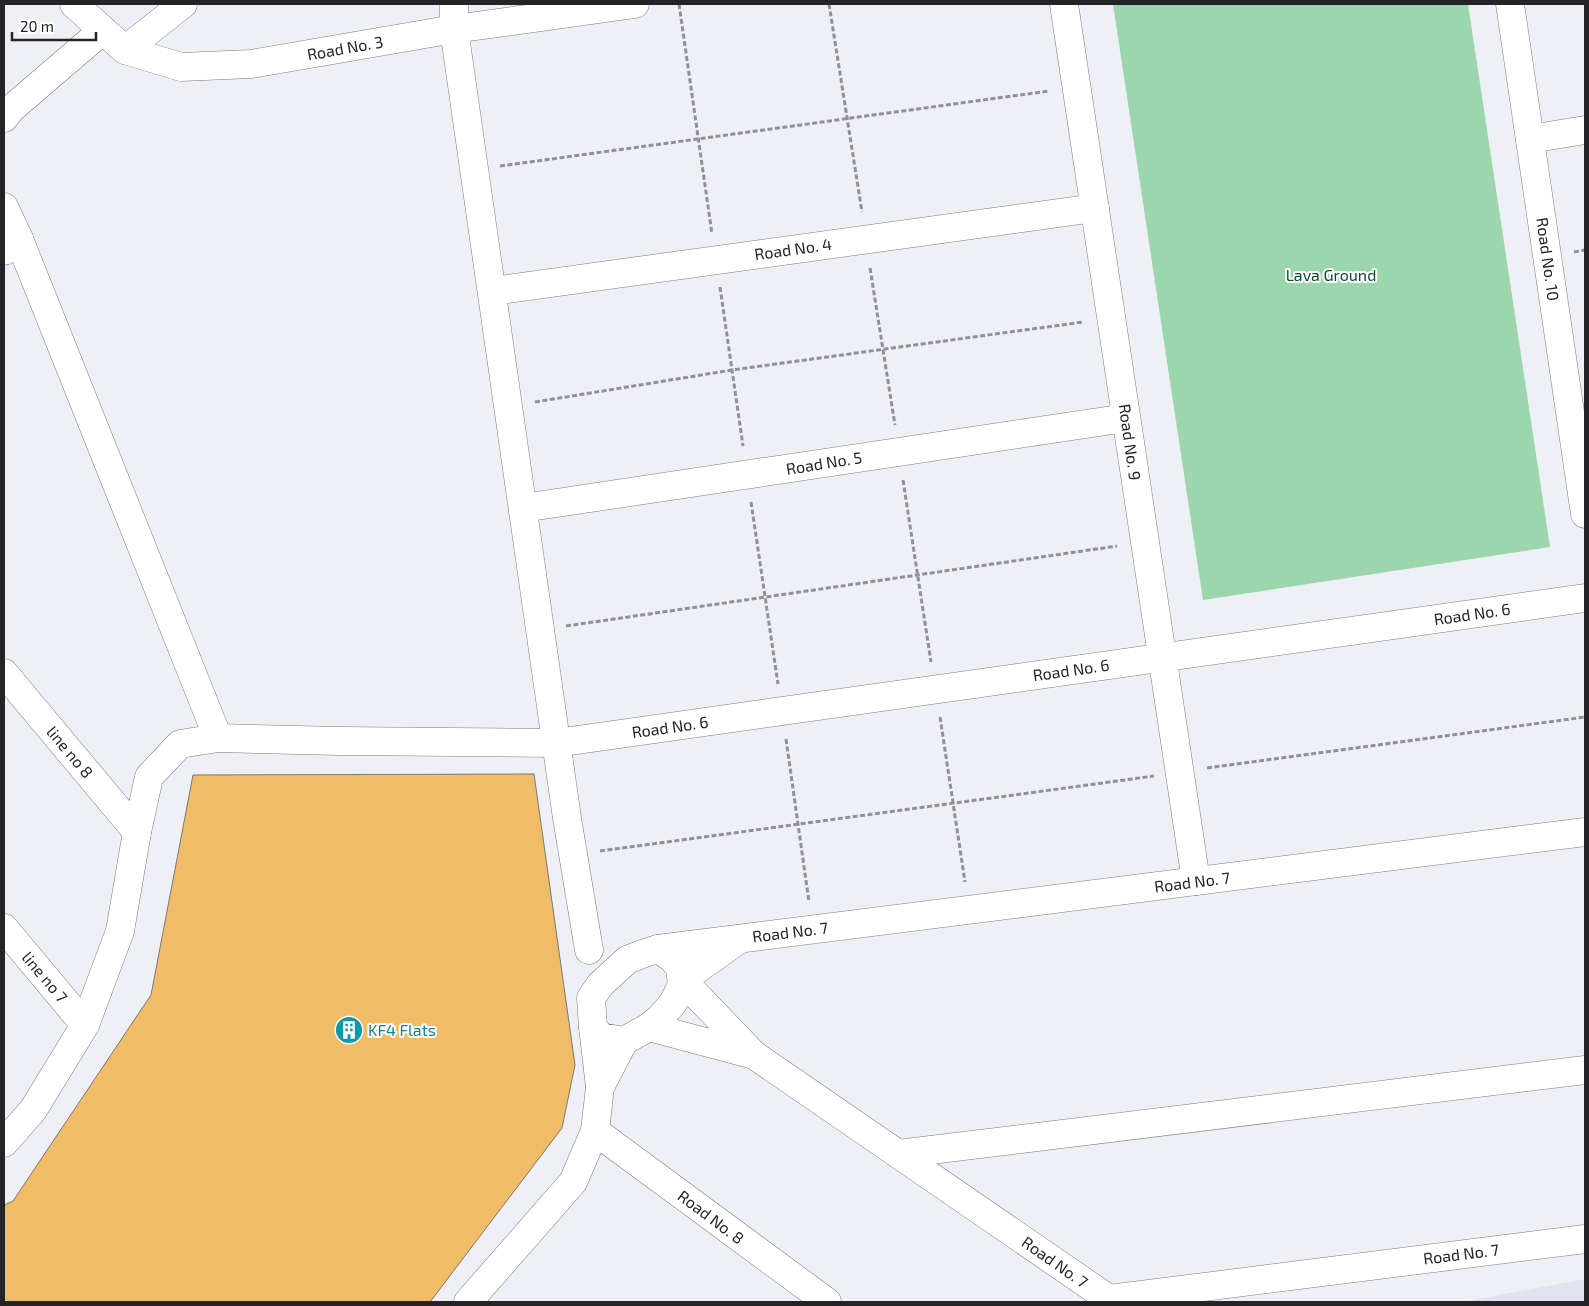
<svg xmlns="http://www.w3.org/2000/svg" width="1589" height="1306" font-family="'Exo 2',sans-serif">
<rect width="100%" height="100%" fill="#efeff6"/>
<path fill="#e2e2f0" d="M1585 1279V1302H1462Z"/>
<path fill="#9bd6ac" d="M1113 4H1468L1550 547 1203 600Z"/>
<path fill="#f0bc68" stroke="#7c7873" d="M534 774 575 1065 562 1128 430 1302H4V1205L13 1201 151 995 193 775Z"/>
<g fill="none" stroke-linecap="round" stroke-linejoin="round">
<defs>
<g id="minor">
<path d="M74 4 125 50 181 67 251 64 454 29 635 4"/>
<path d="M454 4V29L567 818 589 950"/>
<path d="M1064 4 1196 881"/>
<path d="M1510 4 1585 514"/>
<path d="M125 50 183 4"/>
<path d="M4 118 11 109 103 30"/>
<path d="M1530 139 1585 130"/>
<path d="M4 207 19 239"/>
<path d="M4 251 19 239 218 738"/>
<path d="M492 291 1095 208"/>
<path d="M523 508 1126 418"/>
<path d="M4 673 137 832"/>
<path d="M4 928 85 1025"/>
<path d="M658 949 1585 832"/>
<path d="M658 949 672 958 680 968 682 985 673 1003 660 1018 649 1027 624 1041 601 1037 593 1027 591 998 600 985 627 960 642 954Z"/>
<path d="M593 1027 600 1087 624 1041"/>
<path d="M649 1027 754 1055 682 980 737 941"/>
<path d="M754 1055 1109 1299 1585 1239"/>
<path d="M595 1131 827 1302"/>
<path d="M4 1143 33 1110 85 1025 120 931 137 832 149 777 180 744 218 738 340 741 556 743 1585 598"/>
<path d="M898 1154 1585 1070"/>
<path d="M468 1302 573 1182 595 1131 600 1087"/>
</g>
</defs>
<use href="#minor" stroke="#7b7b81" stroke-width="29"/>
<g stroke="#909095" stroke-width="3" stroke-dasharray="5 2.5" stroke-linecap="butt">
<path d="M679 4 712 234"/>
<path d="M829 4 862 212"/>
<path d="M500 166 1049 91"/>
<path d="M1574 252 1585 250"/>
<path d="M870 268 895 425"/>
<path d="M720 287 743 446"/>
<path d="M535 402 732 370 1083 322"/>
<path d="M903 480 931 662"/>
<path d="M751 502 778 684"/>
<path d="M566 626 1117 546"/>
<path d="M940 717 965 882"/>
<path d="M786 739 809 902"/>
<path d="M1207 768 1585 717"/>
<path d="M600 851 1154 776"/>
</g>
<use href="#minor" stroke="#fff" stroke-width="28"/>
</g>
<defs>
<symbol id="building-disc" viewBox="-11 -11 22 22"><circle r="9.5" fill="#0f9aa8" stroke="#fff"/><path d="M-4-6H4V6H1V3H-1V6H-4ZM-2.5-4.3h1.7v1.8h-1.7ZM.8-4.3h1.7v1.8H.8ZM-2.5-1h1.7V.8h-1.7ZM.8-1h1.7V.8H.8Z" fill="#fff"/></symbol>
</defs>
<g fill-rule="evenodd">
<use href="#building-disc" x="333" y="1014" width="32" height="32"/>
</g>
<g text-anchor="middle" stroke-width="4" stroke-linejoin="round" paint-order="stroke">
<g font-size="16" fill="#242426" stroke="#fff">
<text transform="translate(345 48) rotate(-10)" y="6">Road No. 3</text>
<text transform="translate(793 249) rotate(-8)" y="6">Road No. 4</text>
<text transform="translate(1548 259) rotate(82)" y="6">Road No. 10</text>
<text transform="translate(1130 442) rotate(82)" y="6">Road No. 9</text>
<text transform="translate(824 463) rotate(-9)" y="6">Road No. 5</text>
<text transform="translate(1472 614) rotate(-8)" y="6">Road No. 6</text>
<text transform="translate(1071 670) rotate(-8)" y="6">Road No. 6</text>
<text transform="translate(670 727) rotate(-8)" y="6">Road No. 6</text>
<text transform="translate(70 752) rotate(50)" y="6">line no 8</text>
<text transform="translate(1192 882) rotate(-7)" y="6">Road No. 7</text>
<text transform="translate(790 932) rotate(-7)" y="6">Road No. 7</text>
<text transform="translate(45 977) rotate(50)" y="6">line no 7</text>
<text transform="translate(711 1217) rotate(37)" y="6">Road No. 8</text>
<text transform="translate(1461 1254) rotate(-7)" y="6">Road No. 7</text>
<text transform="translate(1055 1262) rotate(35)" y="6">Road No. 7</text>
</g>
<g font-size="16" fill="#084b26" stroke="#fff">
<text x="1331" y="281">Lava Ground</text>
</g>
<g font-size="16" fill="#0d838f" stroke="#fff" text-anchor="start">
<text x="368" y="1036">KF4 Flats</text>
</g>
</g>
<rect width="1589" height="1306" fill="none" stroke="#242426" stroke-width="10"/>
<path d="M12 32v8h84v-8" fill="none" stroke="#242426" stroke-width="2.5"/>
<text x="20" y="32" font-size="15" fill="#242426" stroke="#ffffff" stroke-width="4" paint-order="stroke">20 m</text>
</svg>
